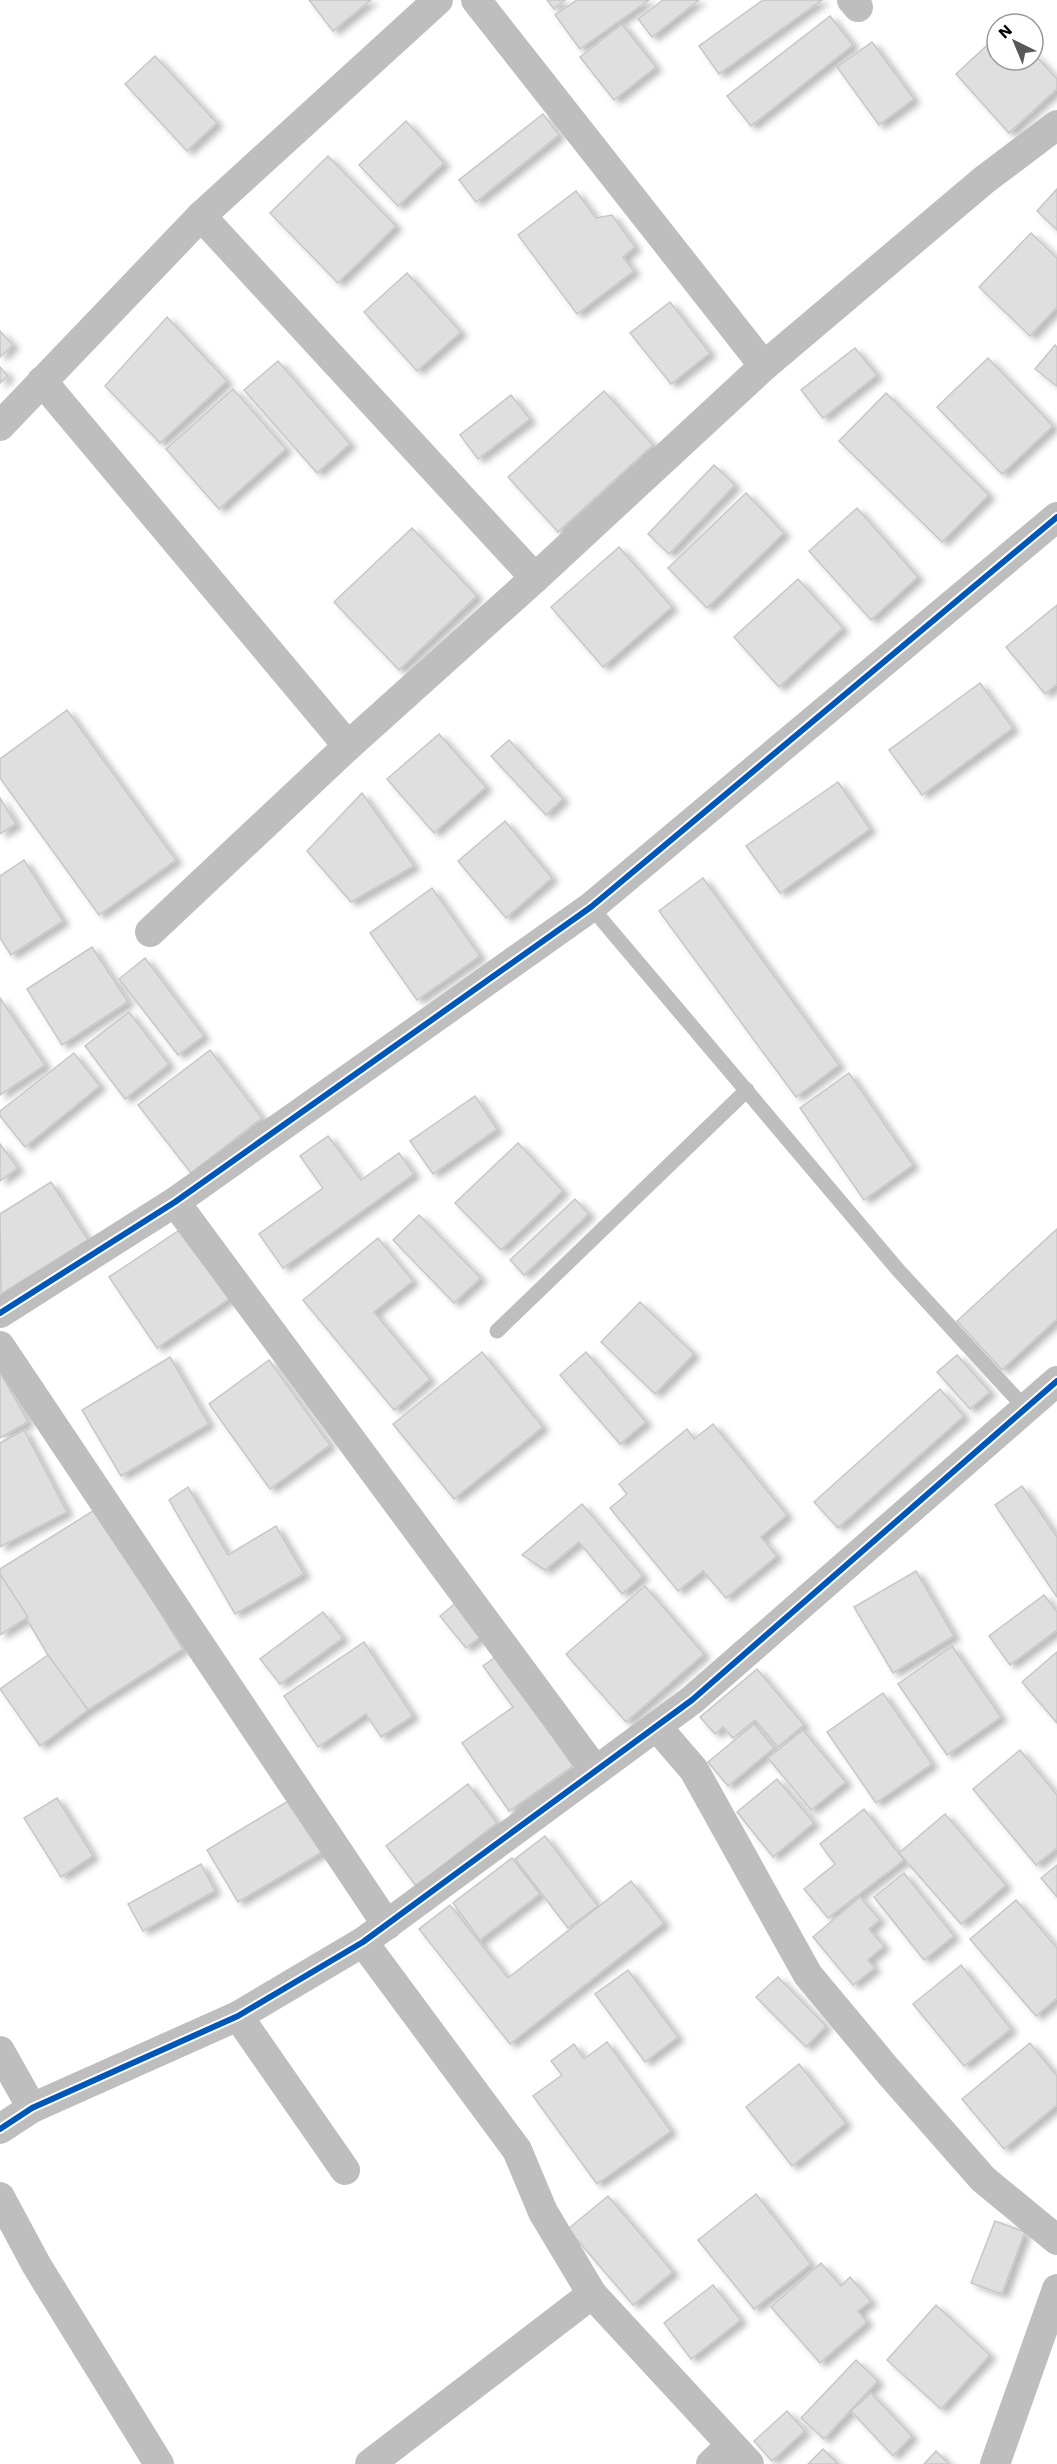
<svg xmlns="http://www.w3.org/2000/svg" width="1057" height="2464" font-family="'Work Sans',sans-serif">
<defs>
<filter id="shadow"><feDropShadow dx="6" dy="4" stdDeviation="3" flood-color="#0004"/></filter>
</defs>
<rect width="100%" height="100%" fill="#fff"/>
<g fill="#dfdfdf" stroke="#c7c7c7" stroke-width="1.5" filter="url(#shadow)">
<path d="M309 0H371L333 31Z"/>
<path d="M547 0H565L554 9Z"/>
<path d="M577 0H649L580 49 555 15Z"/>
<path d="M663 0H699L652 37 638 19Z"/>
<path d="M763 0H822L719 74 699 46Z"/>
<path d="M830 16 853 45 751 126 727 96Z"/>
<path d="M622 24 656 67 614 100 580 57Z"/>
<path d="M997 36V60H1033V53L1057 79V89L1009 133 956 74Z"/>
<path d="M872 42 914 99 879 125 837 67Z"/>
<path d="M155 56 217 123 187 151 125 84Z"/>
<path d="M543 114 559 135 476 202 459 180Z"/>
<path d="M406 121 444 163 398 206 359 165Z"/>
<path d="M328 156 396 226 338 283 270 213Z"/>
<path d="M1057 189V230L1037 211Z"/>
<path d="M576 191 596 218 612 215 635 247 623 257 634 271 577 314 518 235Z"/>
<path d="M1031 233 1057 258V307L1030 336 979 287Z"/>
<path d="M407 273 461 332 417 371 364 312Z"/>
<path d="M670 302 710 353 671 384 630 333Z"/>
<path d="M167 317 227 381 160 443 105 386Z"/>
<path d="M0 331 13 345 0 357Z"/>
<path d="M1055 345 1057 347V386L1035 369Z"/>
<path d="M855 348 877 375 823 418 801 390Z"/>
<path d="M988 358 1053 426 1002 474 937 407Z"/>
<path d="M278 361 350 444 317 473 244 390Z"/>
<path d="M0 367 8 376 0 383Z"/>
<path d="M233 389 286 449 219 509 166 449Z"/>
<path d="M604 391 653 445 558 532 508 477Z"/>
<path d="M886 393 989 495 942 542 839 441Z"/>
<path d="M511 395 530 419 478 459 460 435Z"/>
<path d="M714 465 735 485 669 554 648 534Z"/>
<path d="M746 493 784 533 707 608 668 568Z"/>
<path d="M857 508 918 577 871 620 809 551Z"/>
<path d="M412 528 477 596 399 670 334 602Z"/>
<path d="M619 547 672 607 603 667 551 607Z"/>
<path d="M798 579 843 628 779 687 734 637Z"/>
<path d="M1057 605V684L1045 694 1006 647Z"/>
<path d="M980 683 1013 728 922 795 889 750Z"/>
<path d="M67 710 176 860 99 915 0 778V759Z"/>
<path d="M439 734 486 787 434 833 387 779Z"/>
<path d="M509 740 563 799 546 815 491 756Z"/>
<path d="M838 782 870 829 780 893 746 846Z"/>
<path d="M362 793 414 866 351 902 307 851Z"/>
<path d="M0 798 16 824 0 834Z"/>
<path d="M505 821 552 878 506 918 458 861Z"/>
<path d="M24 860 63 921 11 955 0 938V876Z"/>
<path d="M703 878 839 1065 796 1097 659 911Z"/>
<path d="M432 888 480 956 417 1000 370 933Z"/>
<path d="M92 947 128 1002 62 1045 27 989Z"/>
<path d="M145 958 204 1036 178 1055 119 979Z"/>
<path d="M0 998 45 1065 0 1095Z"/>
<path d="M129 1012 169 1064 125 1099 85 1046Z"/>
<path d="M210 1050 262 1118 191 1173 138 1105Z"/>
<path d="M74 1053 100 1086 25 1147 0 1116V1111Z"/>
<path d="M849 1073 913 1165 864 1200 800 1108Z"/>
<path d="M475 1096 497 1129 433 1174 410 1141Z"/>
<path d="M328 1136 361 1180 399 1153 414 1174 283 1268 259 1234 323 1188 300 1156Z"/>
<path d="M518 1143 563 1191 501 1250 455 1203Z"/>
<path d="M0 1144 18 1168 0 1181Z"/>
<path d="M51 1182 88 1240 1 1294 0 1214Z"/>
<path d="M575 1199 589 1214 524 1275 510 1260Z"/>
<path d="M419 1215 481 1278 454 1303 393 1240Z"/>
<path d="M181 1229 229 1299 157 1348 109 1277Z"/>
<path d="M1057 1229V1319L1002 1370 957 1321Z"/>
<path d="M378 1238 413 1281 374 1312 430 1379 394 1410 303 1300Z"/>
<path d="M640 1302 694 1354 655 1394 601 1342Z"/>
<path d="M482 1352 543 1427 454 1499 393 1424Z"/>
<path d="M586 1352 646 1422 620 1444 560 1375Z"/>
<path d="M957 1355 990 1392 970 1409 937 1372Z"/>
<path d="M170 1357 209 1424 121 1476 82 1410Z"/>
<path d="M269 1360 330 1445 270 1489 209 1404Z"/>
<path d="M0 1372 28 1422 0 1438Z"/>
<path d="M940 1389 964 1416 838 1528 814 1502Z"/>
<path d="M713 1424 787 1515 761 1537 777 1556 726 1598 703 1571 678 1591 610 1508 627 1494 619 1484 687 1429 694 1439Z"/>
<path d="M24 1430 67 1512 0 1547V1443Z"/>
<path d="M1022 1486 1057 1537V1597L995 1505Z"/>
<path d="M188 1487 228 1555 276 1526 304 1574 235 1614 169 1500Z"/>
<path d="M582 1504 643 1576 622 1594 579 1542 545 1570 522 1555Z"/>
<path d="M96 1509 183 1649 88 1710 48 1655 0 1574V1569Z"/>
<path d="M916 1571 954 1636 893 1673 854 1607Z"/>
<path d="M0 1574 28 1617 0 1635Z"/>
<path d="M645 1586 704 1654 626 1722 566 1654Z"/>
<path d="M1044 1595 1057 1612V1630L1010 1665 989 1636Z"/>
<path d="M458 1601 484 1634 466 1648 440 1616Z"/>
<path d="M323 1612 343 1638 280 1684 260 1659Z"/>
<path d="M364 1642 413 1716 381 1737 366 1714 318 1747 284 1696Z"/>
<path d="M952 1646 1001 1717 947 1755 898 1684Z"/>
<path d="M1057 1652V1723L1022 1682Z"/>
<path d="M48 1655 88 1710 40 1746 0 1689Z"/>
<path d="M497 1656 573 1766 509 1811 462 1743 513 1707 483 1666Z"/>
<path d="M757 1669 804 1725 778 1747 755 1720 733 1738 723 1727 715 1734 700 1717Z"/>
<path d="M883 1693 932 1764 876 1803 827 1732Z"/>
<path d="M754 1724 774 1748 728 1786 708 1762Z"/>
<path d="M803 1730 846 1782 811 1810 768 1758Z"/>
<path d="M1020 1750 1057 1795V1848L1036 1865 973 1789Z"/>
<path d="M777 1779 814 1823 773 1857 737 1812Z"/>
<path d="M468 1784 497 1823 416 1886 386 1846Z"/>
<path d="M57 1798 93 1856 61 1877 24 1818Z"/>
<path d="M293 1798 324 1851 238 1902 207 1850Z"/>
<path d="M864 1809 904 1860 828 1918 804 1889 835 1864 820 1844Z"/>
<path d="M945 1814 1006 1885 961 1924 899 1853Z"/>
<path d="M545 1836 598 1906 568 1928 515 1859Z"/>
<path d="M512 1858 540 1894 480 1940 453 1903Z"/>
<path d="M201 1864 215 1891 143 1931 128 1904Z"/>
<path d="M1057 1865V1897L1041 1878Z"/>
<path d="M904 1873 954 1936 924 1960 874 1897Z"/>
<path d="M631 1881 664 1923 510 2044 419 1929 450 1905 508 1978Z"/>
<path d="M860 1897 880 1920 869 1929 884 1946 868 1960 875 1968 853 1985 813 1937Z"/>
<path d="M1016 1900 1057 1948V1998L1036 2016 970 1939Z"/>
<path d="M961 1965 1011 2029 964 2066 913 2004Z"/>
<path d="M628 1970 678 2037 645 2062 595 1994Z"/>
<path d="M778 1977 826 2026 806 2047 756 1997Z"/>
<path d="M607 2042 671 2131 597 2184 533 2096 562 2075 551 2061 574 2044 584 2059Z"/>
<path d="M1030 2043 1057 2076V2105L1004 2149 962 2099Z"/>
<path d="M799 2064 846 2123 792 2166 746 2107Z"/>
<path d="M756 2194 811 2264 754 2309 698 2240Z"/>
<path d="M608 2196 673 2272 633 2305 568 2229Z"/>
<path d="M995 2221 1025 2232 1002 2294 971 2283Z"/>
<path d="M821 2263 841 2286 850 2277 871 2301 858 2311 867 2322 820 2363 771 2307Z"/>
<path d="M713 2285 741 2320 691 2359 664 2323Z"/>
<path d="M936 2305 990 2355 941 2409 887 2360Z"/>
<path d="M856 2360 878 2381 824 2439 801 2418Z"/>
<path d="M871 2393 912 2436 893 2456 851 2411Z"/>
<path d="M787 2411 805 2431 772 2461 754 2441Z"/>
<path d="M823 2449 838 2464H808Z"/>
<path d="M936 2451 949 2464H924Z"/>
</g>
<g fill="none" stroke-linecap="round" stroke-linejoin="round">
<g stroke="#bebebe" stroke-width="15">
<path d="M591 907 899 1271 1026 1409"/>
<path d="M497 1331 747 1090"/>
</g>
<g stroke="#bebebe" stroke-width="30">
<path d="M476 0 764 366"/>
<path d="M852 0 858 7"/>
<path d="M201 216 535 578"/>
<path d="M42 381 348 746"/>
<path d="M0 426 201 216 438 0"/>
<path d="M150 932 348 746 535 578 764 366 984 180 1057 125"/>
<path d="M175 1202 595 1770"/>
<path d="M0 1313 175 1202 591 907 1057 517"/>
<path d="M0 1346 387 1925"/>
<path d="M657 1727 694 1770 808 1975 888 2071 983 2179 1057 2240"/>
<path d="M363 1942 517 2150 543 2212 592 2294 749 2464"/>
<path d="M238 2016 345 2170"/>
<path d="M0 2051 32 2108"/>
<path d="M0 2129 32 2108 238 2016 363 1942 692 1700 1057 1381"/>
<path d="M0 2197 37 2266 159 2464"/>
<path d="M370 2464 592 2294"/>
<path d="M711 2464 731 2445"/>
<path d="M995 2464 1057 2289"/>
</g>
<defs>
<g id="cycleway">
<path d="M0 1313 175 1202 591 907 1057 517"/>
<path d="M0 2129 32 2108 238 2016 363 1942 692 1700 1057 1381"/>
</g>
</defs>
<use href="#cycleway" stroke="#fff" stroke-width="10"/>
<use href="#cycleway" stroke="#0057b8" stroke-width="6"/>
</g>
<g transform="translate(1015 42) rotate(317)"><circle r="28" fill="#ffffff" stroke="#999999" stroke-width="1.5"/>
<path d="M0-4.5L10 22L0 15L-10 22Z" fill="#595959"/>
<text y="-9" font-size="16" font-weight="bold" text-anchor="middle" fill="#000000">N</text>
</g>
</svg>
